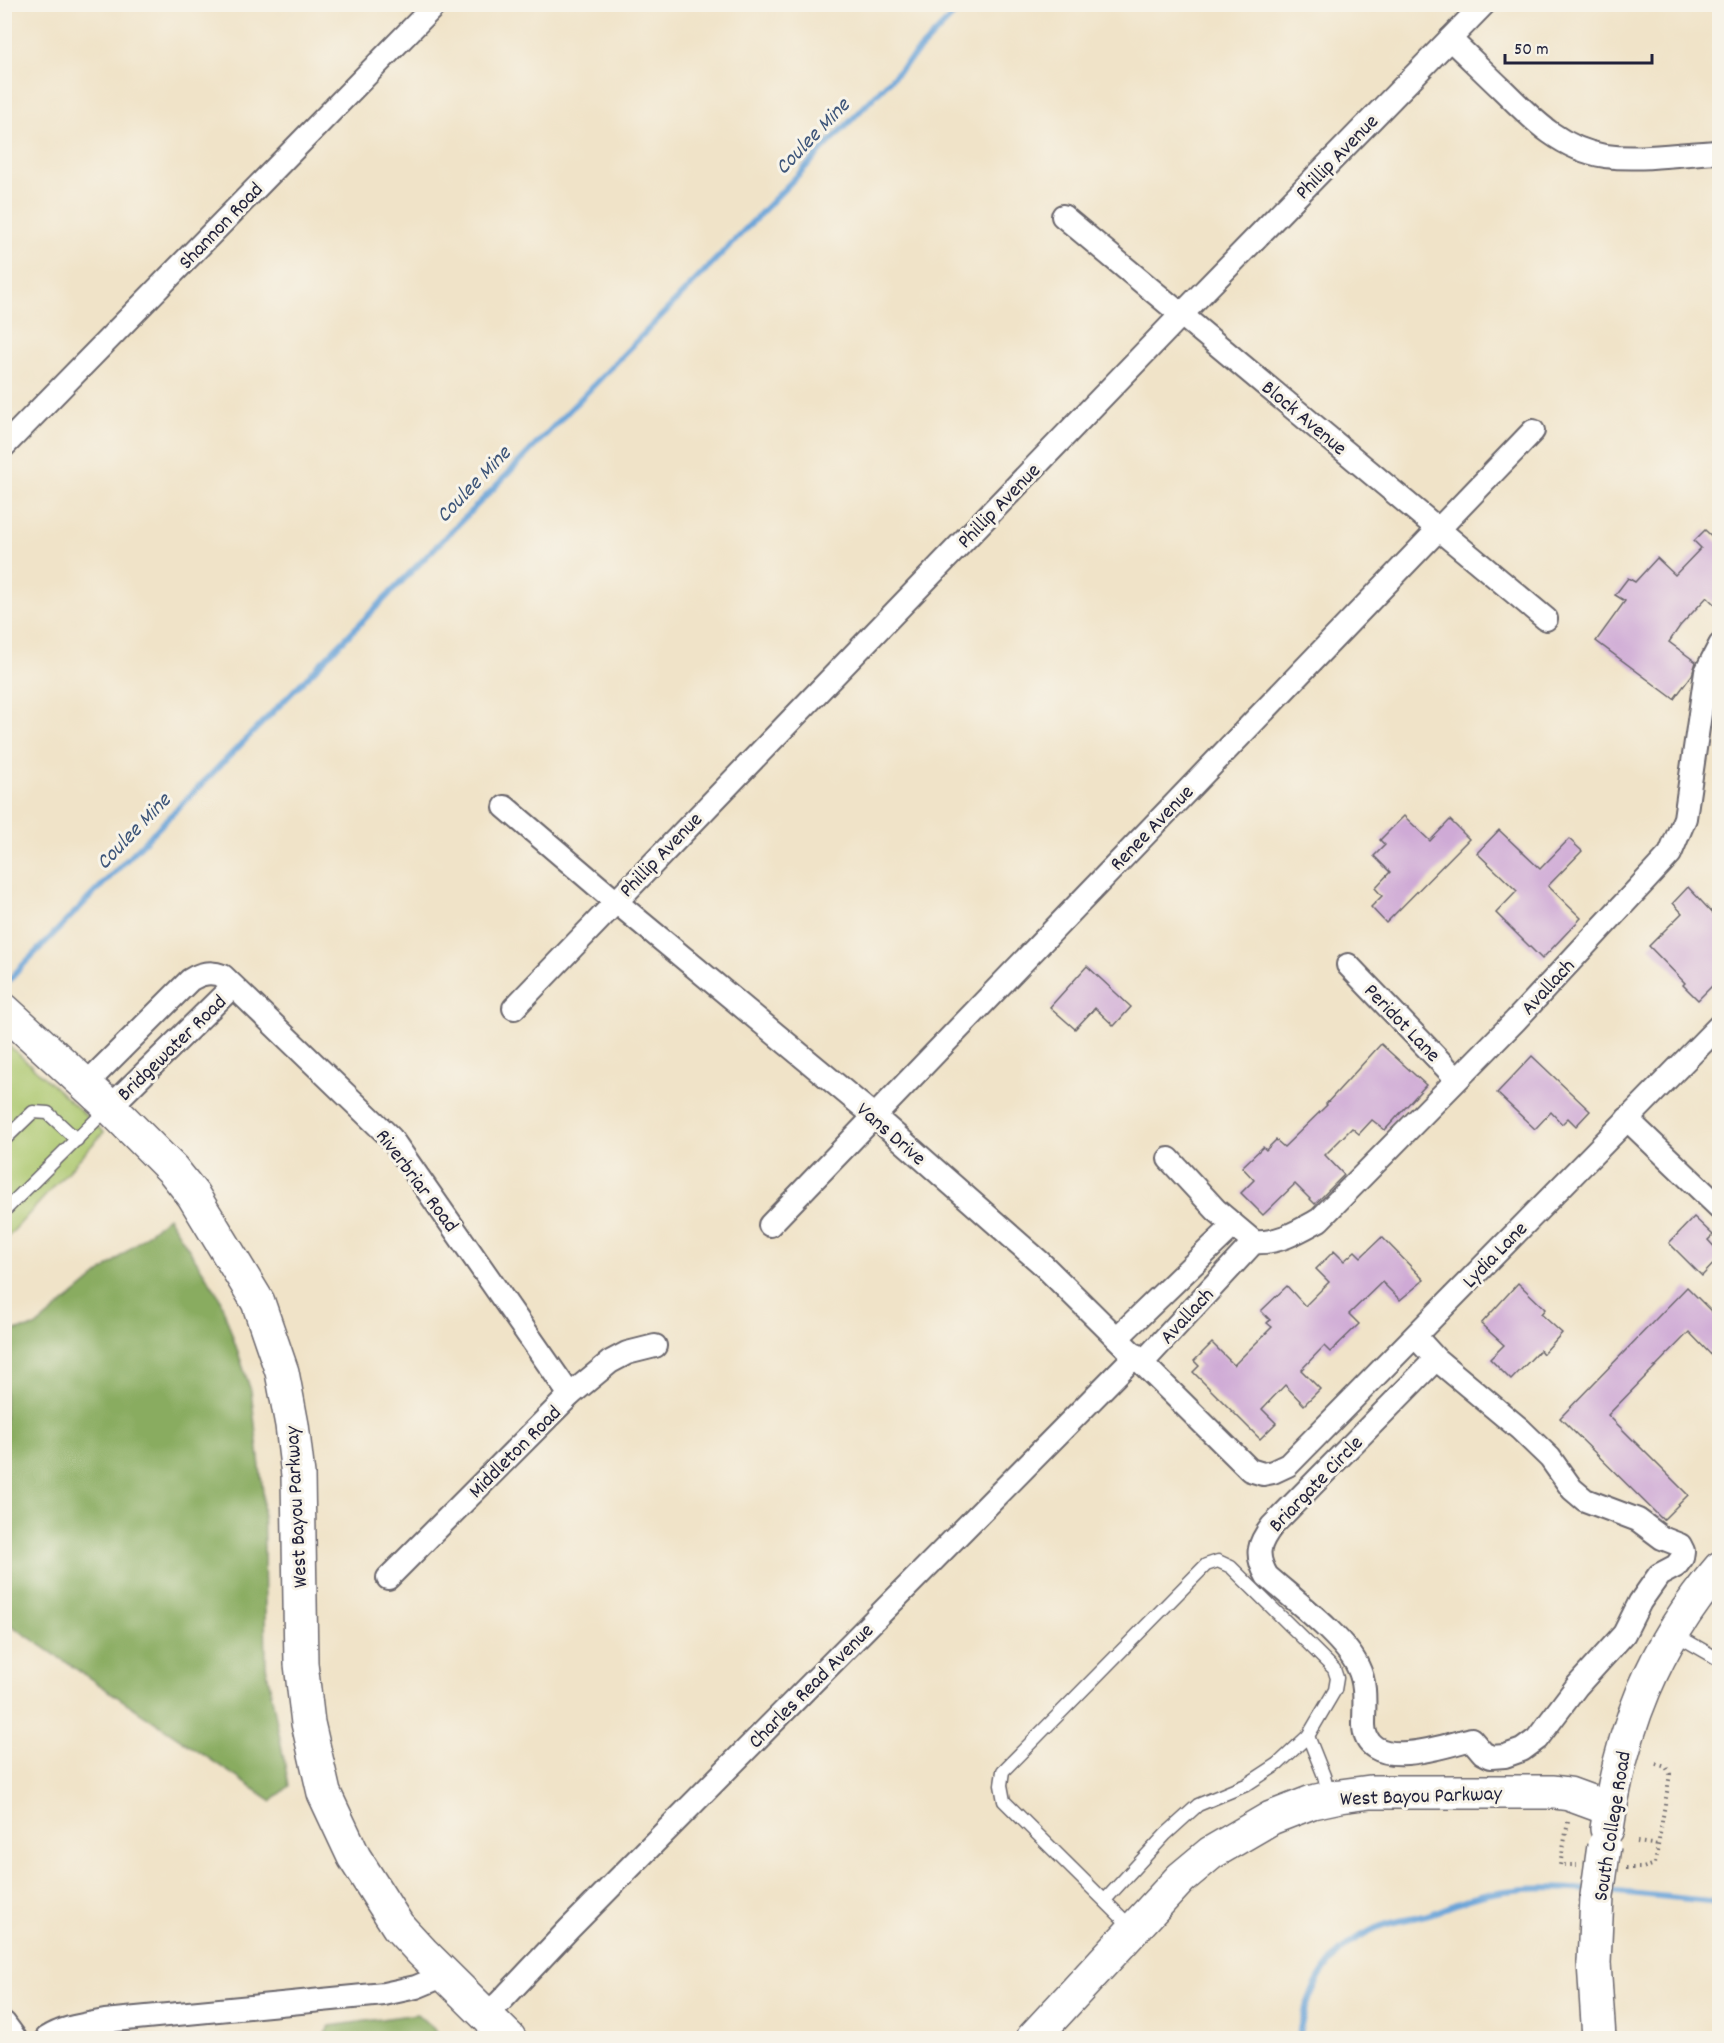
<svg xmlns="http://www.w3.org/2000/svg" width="1724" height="2043" font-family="Dekko,sans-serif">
<rect width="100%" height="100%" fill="#f7f3e8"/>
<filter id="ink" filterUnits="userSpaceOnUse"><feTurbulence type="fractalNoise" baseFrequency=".0167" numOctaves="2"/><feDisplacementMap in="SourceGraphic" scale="12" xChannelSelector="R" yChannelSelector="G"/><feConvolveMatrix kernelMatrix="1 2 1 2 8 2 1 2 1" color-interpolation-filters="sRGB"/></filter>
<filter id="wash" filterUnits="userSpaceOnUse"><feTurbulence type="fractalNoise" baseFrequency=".008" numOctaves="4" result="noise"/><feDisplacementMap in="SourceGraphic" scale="24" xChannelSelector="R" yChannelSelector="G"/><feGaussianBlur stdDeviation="1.35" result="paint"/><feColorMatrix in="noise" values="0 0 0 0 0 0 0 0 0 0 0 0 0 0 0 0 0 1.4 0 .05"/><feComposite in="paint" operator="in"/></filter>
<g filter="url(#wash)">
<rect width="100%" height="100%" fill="#f0e3c8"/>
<path fill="#acc76e" stroke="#677454" stroke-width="1.5" d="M4 1041 104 1132 5 1240H4Z"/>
<g fill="#89ac61" stroke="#56674e" stroke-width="1.5">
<path d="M168 1217 219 1296 251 1391 263 1492 266 1666 289 1786 272 1801 5 1621V1332L35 1327Z"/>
<path d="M417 2014 444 2038H322L330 2026Z"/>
</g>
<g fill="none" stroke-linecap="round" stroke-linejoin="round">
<g stroke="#68a3d8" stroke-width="6">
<path d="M4 986 22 966 493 489 964 4"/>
<path d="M1607 1891 1720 1902"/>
<path d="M1298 2038C1309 1986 1329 1947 1381 1926 1397 1920 1414 1919 1430 1914 1445 1909 1459 1902 1473 1898 1509 1887 1551 1887 1588 1890"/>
</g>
</g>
<g id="blocks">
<g fill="#cfaad6">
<path d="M1705 530 1719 543V609L1707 597 1680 626 1669 642 1696 662 1692 675 1674 699 1596 641 1625 601 1615 595 1628 578 1635 582 1657 558 1675 575 1701 548 1694 541Z"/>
<path d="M1404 816 1430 841 1450 820 1469 839 1386 923 1371 907 1382 896 1375 888 1390 872 1374 856 1385 845 1380 840Z"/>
<path d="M1499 830 1540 869 1569 839 1582 851 1548 886 1581 918 1542 959 1496 913 1517 891 1477 853Z"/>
<path d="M1688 887 1719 920V979L1698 1000 1683 985 1685 983 1649 946 1682 913 1673 903Z"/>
<path d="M1087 966 1131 1007 1114 1026 1095 1008 1075 1029 1050 1007Z"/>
<path d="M1381 1044 1426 1085 1385 1130 1372 1120 1359 1134 1352 1128 1325 1155 1344 1175 1315 1204 1295 1184 1263 1215 1241 1193 1254 1180 1242 1167 1263 1147 1266 1150 1276 1140 1284 1147 1327 1105 1326 1104Z"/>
<path d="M1532 1056 1590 1111 1576 1126 1568 1118 1562 1124 1551 1112 1535 1129 1497 1093Z"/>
<path d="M1694 1217 1713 1235 1708 1240 1719 1252V1258L1702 1276 1669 1243Z"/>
<path d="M1382 1237 1424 1280 1400 1300 1382 1282 1349 1314 1359 1324 1330 1352 1324 1346 1301 1370 1320 1389 1304 1405 1285 1385 1262 1409 1276 1423 1260 1439 1193 1372 1199 1366 1194 1361 1212 1343 1234 1365 1272 1327 1267 1323 1270 1320 1261 1311 1287 1286 1305 1306 1329 1282 1316 1269 1334 1251 1344 1261 1355 1251 1361 1257Z"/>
<path d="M1518 1283 1545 1309 1541 1314 1562 1333 1543 1354 1540 1350 1511 1380 1490 1359 1504 1345 1481 1324Z"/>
<path d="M1687 1287 1719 1319V1363L1689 1332 1608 1415 1688 1495 1663 1520 1560 1418Z"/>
</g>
</g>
</g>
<g filter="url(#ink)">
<use href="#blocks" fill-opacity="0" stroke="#6a666c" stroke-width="1.5"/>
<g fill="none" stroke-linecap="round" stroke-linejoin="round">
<defs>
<g id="lane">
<path d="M4 1140 33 1112 48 1113 77 1140"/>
<path d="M4 1211 108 1108"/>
<path d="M1673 1633 1720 1660"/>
<path d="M1308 1736 1324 1776 1329 1798"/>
<path d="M1105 1900 1166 1834 1198 1805 1246 1785 1278 1764 1308 1736 1335 1690 1337 1678 1334 1669 1231 1567 1218 1561 1206 1565 1003 1771 1001 1785 1004 1801 1133 1929"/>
</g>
<g id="street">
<path d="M1450 39C1468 56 1485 73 1503 90 1533 120 1561 149 1605 156 1642 161 1682 153 1720 152"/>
<path d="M1063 216 1546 619"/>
<path d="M4 446 436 4"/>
<path d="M505 807 615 901 873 1115 1041 1263 1250 1470 1263 1474 1273 1472 1288 1465 1720 1025"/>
<path d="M1348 965 1457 1079"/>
<path d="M514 1008 1182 314 1484 4"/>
<path d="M85 1085 190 980C201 973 211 971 223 976L391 1138 570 1395"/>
<path d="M110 1107 233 986"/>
<path d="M1627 1119 1720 1208"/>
<path d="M1169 1159 1216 1210 1254 1242C1278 1244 1299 1231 1319 1220L1515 1021 1670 854 1685 818 1706 672 1720 645"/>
<path d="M770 1225 1533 431"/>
<path d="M1415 1336 1436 1359 1520 1429 1550 1458 1572 1489 1585 1500 1638 1520 1662 1538 1680 1545 1683 1551 1682 1558 1676 1566 1659 1575 1640 1602 1624 1634 1577 1686 1537 1739 1522 1750 1505 1756 1491 1757 1483 1753 1471 1739C1445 1746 1365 1774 1364 1725 1364 1705 1367 1685 1358 1667 1345 1638 1293 1599 1267 1576 1255 1555 1258 1544 1272 1526L1436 1359"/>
<path d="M1118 1337 1233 1226"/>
<path d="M1143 1362 1254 1242"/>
<path d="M388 1578 570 1395 610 1362 627 1353 655 1346"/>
<path d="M485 2015 500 2002 569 1929 1136 1355"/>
<path d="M4 2023 15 2038"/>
<path d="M47 2038C64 2027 84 2025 105 2021L384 1994 416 1987 445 1975"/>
</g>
<g id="secondary">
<path d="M4 1010 110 1107 173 1170 193 1195 258 1302 282 1372 292 1425 298 1475 301 1664 308 1723 324 1793 354 1857 398 1926 422 1952 509 2038"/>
<path d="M1607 1829C1621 1730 1654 1644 1720 1568"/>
<path d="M1594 1963 1599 2038"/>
<path d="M1033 2038 1181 1878 1211 1853 1271 1818 1312 1802 1340 1796 1370 1792H1554L1569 1794 1610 1809"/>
</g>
</defs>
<use href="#lane" stroke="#6a666c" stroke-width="15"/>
<use href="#street" stroke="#6a666c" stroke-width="26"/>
<use href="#secondary" stroke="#6a666c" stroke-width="36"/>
<g stroke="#6a666c" stroke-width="4" stroke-dasharray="1.5 4.5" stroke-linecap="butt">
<path d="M1568 1822 1560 1865H1577"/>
<path d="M1637 1842 1659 1845"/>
<path d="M1626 1868H1643L1655 1864 1670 1774 1666 1767 1653 1763"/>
</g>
<use href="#lane" stroke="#fff" stroke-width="12"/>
<use href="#street" stroke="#fff" stroke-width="22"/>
<use href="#secondary" stroke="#fff" stroke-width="33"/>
<defs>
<path id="secondary-bridge" d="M1594 1963 1597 1896 1604 1846"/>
</defs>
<use href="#secondary-bridge" stroke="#6a666c" stroke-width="36" stroke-linecap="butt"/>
<use href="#secondary-bridge" stroke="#fff" stroke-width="33"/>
</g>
</g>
<g text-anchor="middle" stroke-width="6" stroke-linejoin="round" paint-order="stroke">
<g font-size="21" fill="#22223b" stroke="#f7f3e8">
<text transform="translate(1336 156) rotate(-46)" y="7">Phillip Avenue</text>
<text transform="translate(220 225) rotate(-46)" y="7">Shannon Road</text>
<text transform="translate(1305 417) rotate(40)" y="7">Block Avenue</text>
<text transform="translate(998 505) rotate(-46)" y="7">Phillip Avenue</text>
<text transform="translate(1151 827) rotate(-46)" y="7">Renee Avenue</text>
<text transform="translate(660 854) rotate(-46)" y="7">Phillip Avenue</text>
<text transform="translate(1547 986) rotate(-47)" y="7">Avallach</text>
<text transform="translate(1403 1022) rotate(46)" y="7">Peridot Lane</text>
<text transform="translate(171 1047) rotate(-44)" y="7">Bridgewater Road</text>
<text transform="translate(892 1133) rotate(41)" y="7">Vans Drive</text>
<text transform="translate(418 1180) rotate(53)" y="7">Riverbriar Road</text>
<text transform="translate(1494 1254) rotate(-46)" y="7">Lydia Lane</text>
<text transform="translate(1186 1315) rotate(-47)" y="7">Avallach</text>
<text transform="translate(514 1451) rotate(-45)" y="7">Middleton Road</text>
<text transform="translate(1315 1483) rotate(-46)" y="7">Briargate Circle</text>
<text transform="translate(295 1507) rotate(-93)" y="7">West Bayou Parkway</text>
<text transform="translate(810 1685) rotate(-45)" y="7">Charles Read Avenue</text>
<text transform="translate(1421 1795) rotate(-2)" y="7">West Bayou Parkway</text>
<text transform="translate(1611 1826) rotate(-81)" y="7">South College Road</text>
</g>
<g font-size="22" font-style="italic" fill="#3e567a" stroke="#f7f3e8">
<text transform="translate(811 135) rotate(-46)" y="8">Coulee Mine</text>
<text transform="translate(472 483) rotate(-46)" y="8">Coulee Mine</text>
<text transform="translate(132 830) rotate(-46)" y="8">Coulee Mine</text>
</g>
</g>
<rect width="1724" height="2043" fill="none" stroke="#f7f3e8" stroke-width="24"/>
<path d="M1505 54v9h147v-9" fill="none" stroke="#22223b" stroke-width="3"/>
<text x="1514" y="54" font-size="18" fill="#22223b" stroke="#f7f3e8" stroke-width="4.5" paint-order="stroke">50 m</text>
</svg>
